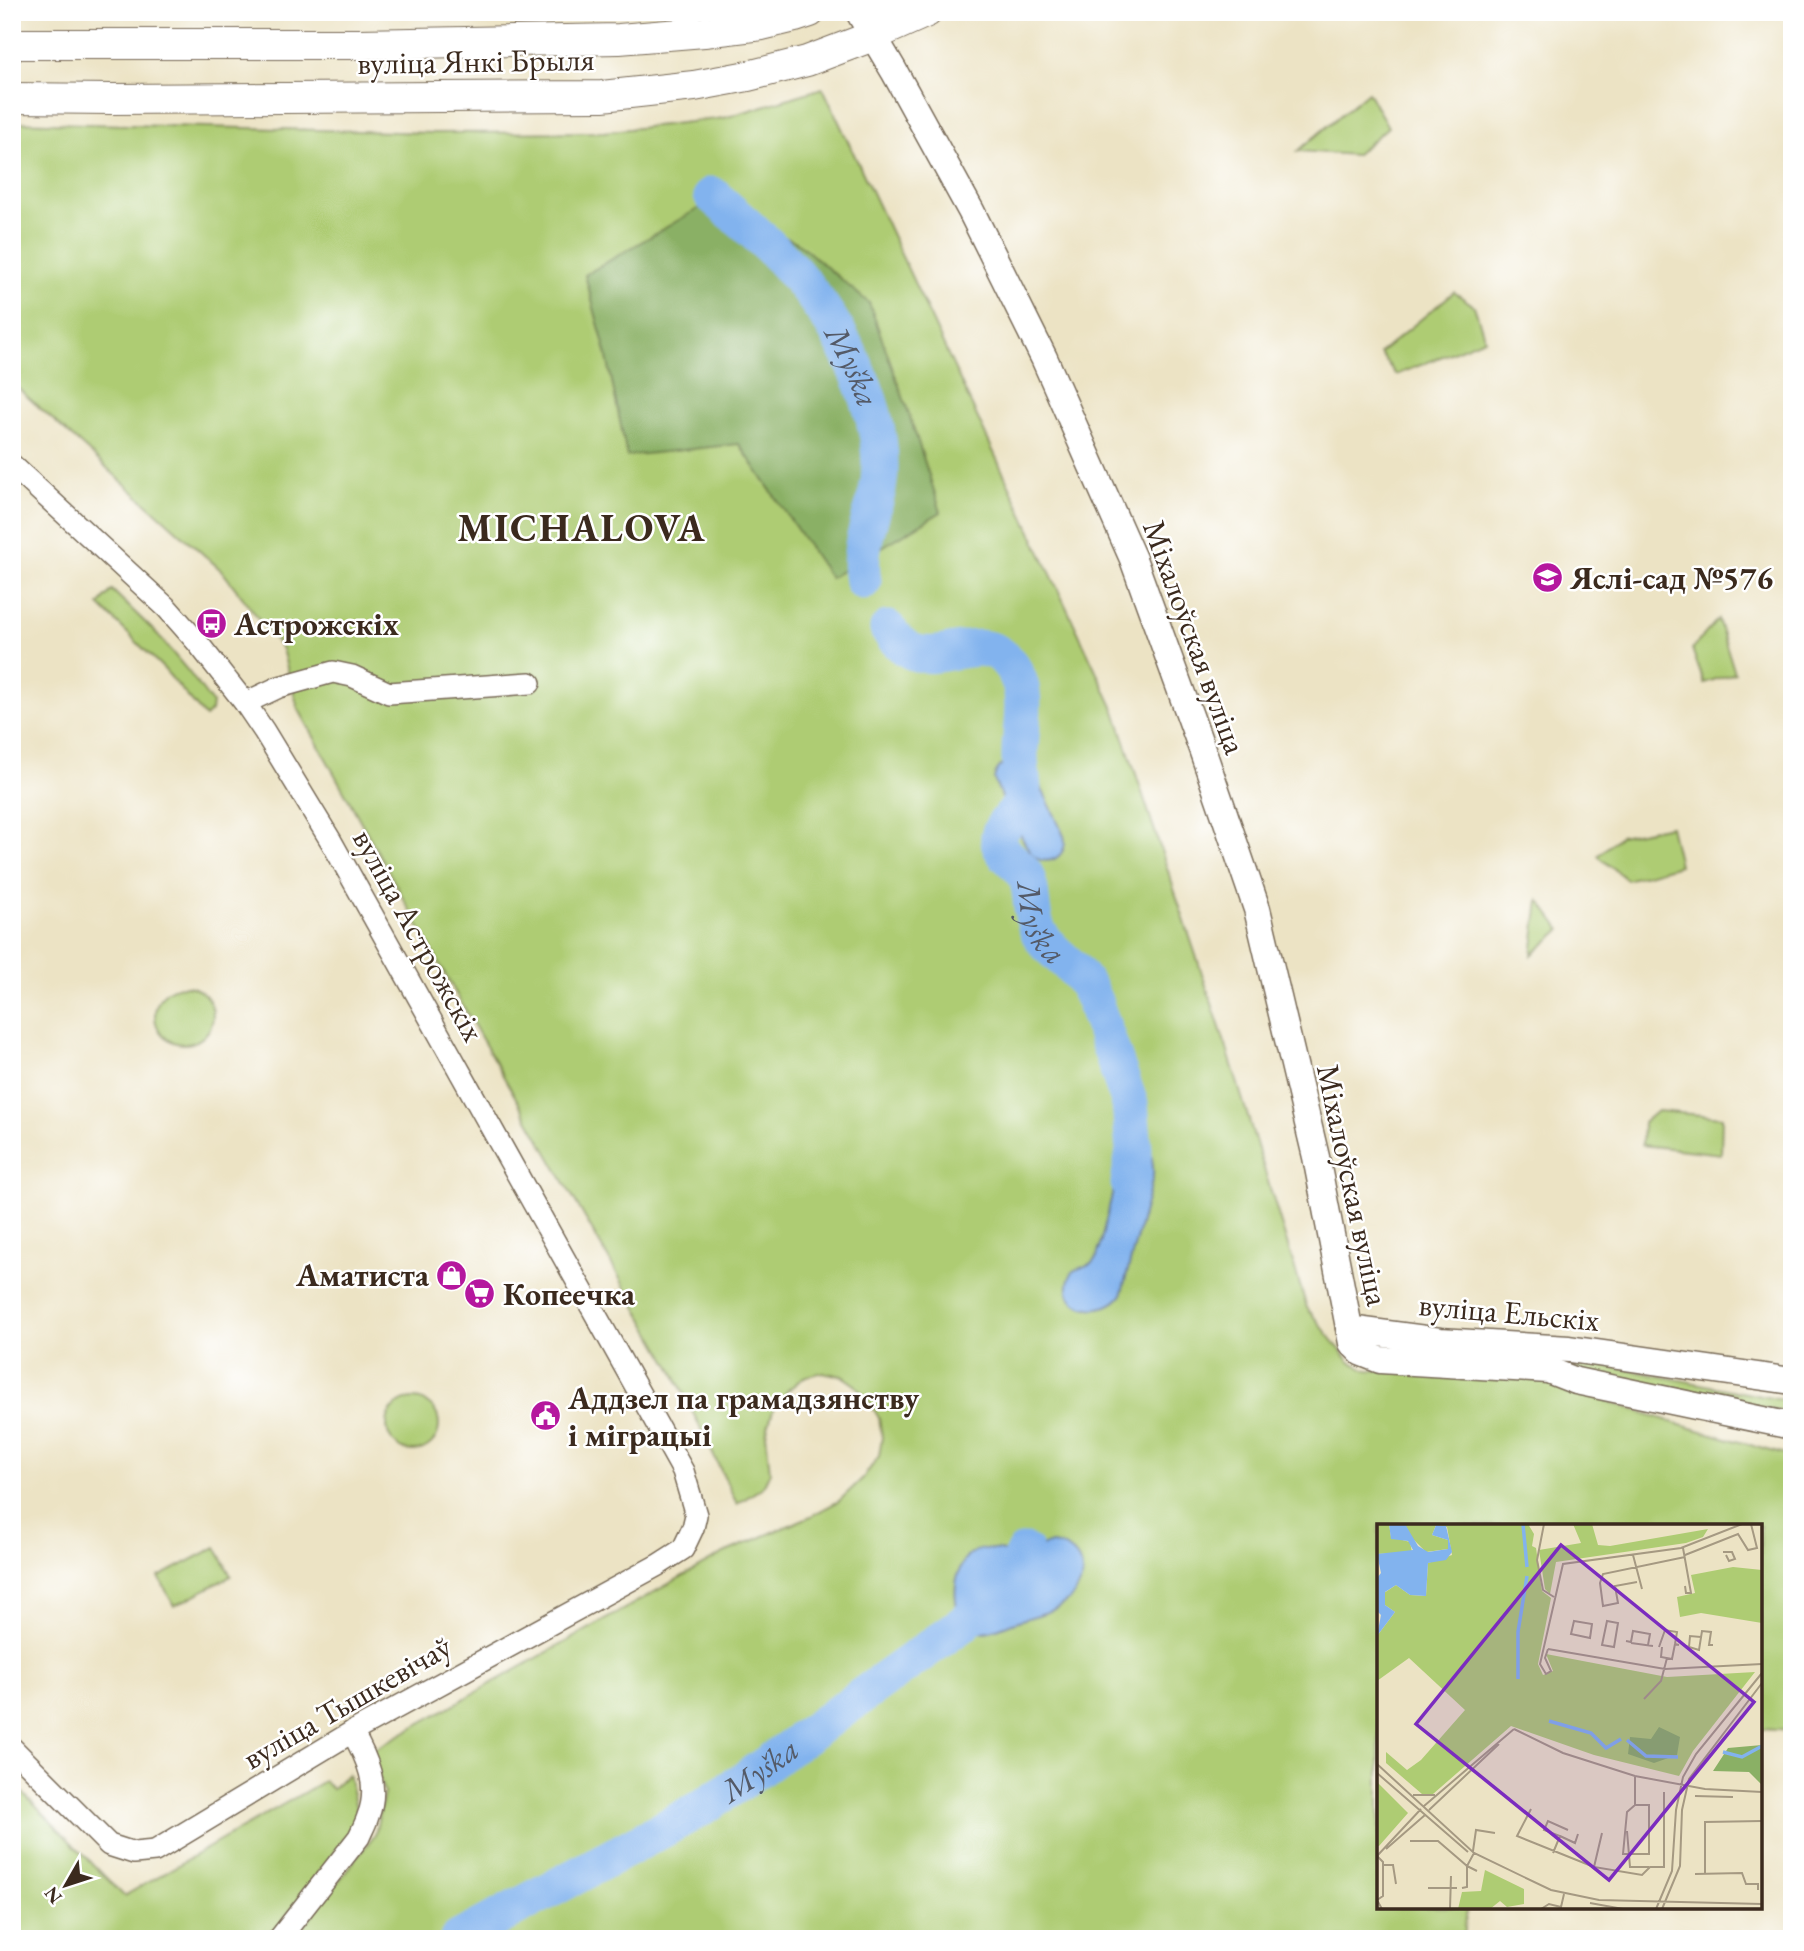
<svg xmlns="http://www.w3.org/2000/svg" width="1804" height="1951" font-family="'EB Garamond',serif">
<rect width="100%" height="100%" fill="#fff"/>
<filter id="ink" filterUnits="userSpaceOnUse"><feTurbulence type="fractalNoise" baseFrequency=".0143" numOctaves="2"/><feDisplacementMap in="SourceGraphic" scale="14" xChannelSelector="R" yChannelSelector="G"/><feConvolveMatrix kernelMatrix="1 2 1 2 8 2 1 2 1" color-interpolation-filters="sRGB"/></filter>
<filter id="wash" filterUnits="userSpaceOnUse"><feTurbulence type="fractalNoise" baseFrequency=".00686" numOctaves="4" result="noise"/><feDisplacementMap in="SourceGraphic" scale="28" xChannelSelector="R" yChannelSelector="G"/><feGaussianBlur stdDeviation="1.57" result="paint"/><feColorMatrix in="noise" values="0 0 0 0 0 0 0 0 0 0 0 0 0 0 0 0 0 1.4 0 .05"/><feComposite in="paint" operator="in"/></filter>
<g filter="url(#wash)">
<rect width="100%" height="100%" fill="#ece3c4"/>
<g fill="#aecc73" stroke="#747b48" stroke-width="2">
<path d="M823 88 1115 711 1227 1049 1307 1308 1350 1362 1367 1370 1531 1376 1681 1425 1792 1457V1731L1760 1729V1526H1379V1907H1467L1464 1939H294L375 1834 384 1793 371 1751 724 1553 811 1516 839 1501 863 1478 879 1456 882 1437 879 1418 869 1401 855 1385 842 1376 822 1372 804 1377 788 1390 773 1410 766 1434 770 1472 763 1487 737 1504 672 1369 460 1001 298 708 282 649 222 571 12 383V122L433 133 603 132 724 118Z"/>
<path d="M1368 92 1388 127 1355 155 1298 151Z"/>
<path d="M1454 292 1474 306 1485 339 1396 375 1380 353Z"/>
<path d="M112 590 156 633 188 671 212 703 211 711 205 717 164 669 99 605Z"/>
<path d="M1718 619 1735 673 1704 683 1692 649Z"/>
<path d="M1670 826 1679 865 1627 880 1598 856 1620 836Z"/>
<path d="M1539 900 1561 930 1532 955Z"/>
<circle cx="184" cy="1015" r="29"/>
<path d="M1657 1111 1722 1117 1721 1154 1642 1145 1643 1123Z"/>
<path d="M1573 1359 1792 1402V1413L1571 1374 1565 1364 1568 1361Z"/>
<circle cx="413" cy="1425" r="26"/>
<path d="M216 1547 231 1576 174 1606 159 1577Z"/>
<path d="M348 1774 357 1812 350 1831 269 1939H12V1782L124 1896 324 1781 332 1789Z"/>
</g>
<path fill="#8ab065" stroke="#626d42" stroke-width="2" d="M706 204 797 242 869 303 906 405 941 512 830 578 739 444 627 456 606 352 585 275Z"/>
<g fill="#82b3ee" stroke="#5e6e86" stroke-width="2">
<path d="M1007 763C1013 763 1018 763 1024 766 1039 776 1056 819 1064 836 1070 857 1044 870 1031 853 1024 844 1020 833 1015 823 1008 809 999 794 994 779 996 770 999 766 1007 763Z"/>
<path d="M1132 1135 1138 1136C1151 1147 1154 1160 1153 1177L1121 1296C1100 1321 1052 1306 1073 1271L1092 1263 1097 1257 1125 1141Z"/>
<path d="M1048 1544C1082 1544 1093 1578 1069 1600 1056 1612 1032 1616 1015 1622 1004 1626 991 1633 979 1632 948 1627 949 1564 974 1552 987 1545 1003 1553 1017 1552 1028 1552 1038 1548 1048 1544Z"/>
</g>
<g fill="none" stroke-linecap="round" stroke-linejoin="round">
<g stroke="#82b3ee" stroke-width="37">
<path id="s1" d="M712 195C737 217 764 239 786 263 833 314 881 396 880 467 880 507 855 540 863 581"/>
<path id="s2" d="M888 629C894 638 901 646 911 651 941 665 981 631 1007 661 1033 689 1019 725 1020 758 1020 772 1025 786 1022 800 1018 815 997 825 999 841 1001 856 1018 862 1025 874 1034 892 1029 913 1038 931 1047 949 1065 959 1078 974 1085 982 1090 991 1094 1001L1130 1104 1134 1150 1129 1183"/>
<path id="s3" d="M458 1939 662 1830 703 1807 744 1780 964 1623 1003 1586 1025 1552"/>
</g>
</g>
</g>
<g filter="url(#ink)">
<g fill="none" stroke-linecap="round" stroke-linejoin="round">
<defs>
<g id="minor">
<path d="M12 465 167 608 197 642 245 703 264 731 331 841 683 1471 696 1515 693 1528 683 1549 658 1565 352 1732 155 1851 134 1853 109 1845 12 1748"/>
<path d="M245 703 279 687 333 672 352 676 389 693 530 683"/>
<path d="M279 1939 359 1837C362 1830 366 1823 368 1816 380 1786 367 1758 352 1732"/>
</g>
<g id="tertiary">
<path d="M859 12 894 71 971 211 1044 358 1133 559 1202 749 1257 909 1316 1157 1352 1343 1362 1353 1380 1360 1548 1370 1576 1381 1792 1426"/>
<path d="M1349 1329 1440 1341 1569 1349 1792 1381"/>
</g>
<g id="secondary">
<path d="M12 44H359L619 39 704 32 762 25 795 17 810 12"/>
<path d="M12 98 112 99 602 96 694 86 748 76 807 61 873 36 927 12"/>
</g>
</defs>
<use href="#minor" stroke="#796b58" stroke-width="24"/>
<use href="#tertiary" stroke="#796b58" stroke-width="29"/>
<use href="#secondary" stroke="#796b58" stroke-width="32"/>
<use href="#minor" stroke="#fff" stroke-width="21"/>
<use href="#tertiary" stroke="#fff" stroke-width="26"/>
<use href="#secondary" stroke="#fff" stroke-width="30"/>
</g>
</g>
<defs>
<symbol id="school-disc" viewBox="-11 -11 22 22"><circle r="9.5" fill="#b5179e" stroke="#fff"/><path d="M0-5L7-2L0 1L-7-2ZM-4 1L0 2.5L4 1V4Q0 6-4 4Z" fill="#fff"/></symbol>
<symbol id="bus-disc" viewBox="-11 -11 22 22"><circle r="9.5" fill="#b5179e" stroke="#fff"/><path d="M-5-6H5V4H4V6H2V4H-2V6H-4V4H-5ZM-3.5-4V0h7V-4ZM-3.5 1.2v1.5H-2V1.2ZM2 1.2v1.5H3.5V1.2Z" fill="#fff"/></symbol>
<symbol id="shop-disc" viewBox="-11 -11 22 22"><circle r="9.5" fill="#b5179e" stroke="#fff"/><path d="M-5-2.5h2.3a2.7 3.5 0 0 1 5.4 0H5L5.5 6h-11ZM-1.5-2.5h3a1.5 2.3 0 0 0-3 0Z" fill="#fff"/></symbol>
<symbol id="supermarket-disc" viewBox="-11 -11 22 22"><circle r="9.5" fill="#b5179e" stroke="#fff"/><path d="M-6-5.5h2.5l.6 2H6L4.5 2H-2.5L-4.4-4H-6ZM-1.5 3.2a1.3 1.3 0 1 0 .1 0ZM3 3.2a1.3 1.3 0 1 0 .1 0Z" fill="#fff"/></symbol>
<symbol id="civic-disc" viewBox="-11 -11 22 22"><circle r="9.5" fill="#b5179e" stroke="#fff"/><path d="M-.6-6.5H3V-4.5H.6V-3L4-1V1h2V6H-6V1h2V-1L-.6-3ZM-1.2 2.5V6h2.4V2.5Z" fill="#fff"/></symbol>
</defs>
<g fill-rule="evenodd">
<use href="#school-disc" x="1530" y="560" width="35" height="35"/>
<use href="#bus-disc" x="194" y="606" width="35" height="35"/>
<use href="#shop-disc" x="434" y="1258" width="35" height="35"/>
<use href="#supermarket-disc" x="462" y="1276" width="35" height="35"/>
<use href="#civic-disc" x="528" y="1398" width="35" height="35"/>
</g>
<g text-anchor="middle" stroke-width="5" stroke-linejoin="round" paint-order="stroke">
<g font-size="32" fill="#3b2a1e" stroke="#fff">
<text transform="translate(476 61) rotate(-1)" y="11">вуліца Янкі Брыля</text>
<text transform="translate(1195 637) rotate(70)" y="11">Міхалоўская вуліца</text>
<text transform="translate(419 935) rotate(61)" y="11">вуліца Астрожскіх</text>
<text transform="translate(1353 1185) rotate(78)" y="11">Міхалоўская вуліца</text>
<text transform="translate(1509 1312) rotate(5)" y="11">вуліца Ельскіх</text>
<text transform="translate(347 1702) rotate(-30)" y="11">вуліца Тышкевічаў</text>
</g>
<g font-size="32" font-weight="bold" fill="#3b2a1e" stroke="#fff" text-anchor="start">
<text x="1570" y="589">Яслі-сад №576</text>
<text x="234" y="635">Астрожскіх</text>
<text x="429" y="1286" text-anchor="end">Аматиста</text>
<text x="503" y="1305">Копеечка</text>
<text x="568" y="1409">Аддзел па грамадзянству<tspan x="568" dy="37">і міграцыі</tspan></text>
</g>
<g font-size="33" font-style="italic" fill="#545a67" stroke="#fff">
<text dy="12" stroke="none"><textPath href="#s1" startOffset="224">Муška</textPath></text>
<text dy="12" stroke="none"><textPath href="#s2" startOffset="418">Муška</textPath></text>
<text dy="12" stroke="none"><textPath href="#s3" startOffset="346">Муška</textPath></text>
</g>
<g font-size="38" font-weight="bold" letter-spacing="2" fill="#3b2a1e" stroke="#fff">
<text x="582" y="541">MICHALOVA</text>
</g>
</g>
<g transform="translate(1377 1524)">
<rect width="385" height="385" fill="#ece3c4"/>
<path d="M0 0H12L14 13 33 18 35 28 0 30ZM28 0H151L157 10 155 22 159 24 165 67 174 74 161 140 166 151 176 147 169 130 290 153 378 148 316 227 302 252 217 231 134 202 56 270H45L9 239V228L30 246 44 236 88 186 32 134 0 157V112L18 88 8 81 7 69 19 61 33 71 49 72 51 39 75 31 70 3 59 1 55 11 71 16V25L49 28 31 10ZM196 0H215L221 21 233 22 331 5 326 13 309 19 179 38 173 70 168 65 162 26 204 19ZM356 43 385 46V99L324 89 303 93 300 73 318 69 314 51ZM0 258 31 289 2 322H0ZM108 346 147 365V380L130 383 123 377 113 385H81L85 368 104 367Z" fill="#aecc73"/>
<path d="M282 203 303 213 300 231 277 239 251 230 253 213 274 215ZM385 221V261L372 248 336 247 351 224Z" fill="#8ab065"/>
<path d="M12 0H28L41 22 51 28 71 25V16L55 11 59 1 69 2 75 28 69 36 51 39 49 72 33 71 19 61 8 68V81L18 88 0 112 4 91 0 87V54L4 49 0 30 36 26 31 17 14 15Z" fill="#82b3ee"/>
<path fill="none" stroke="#82b3ee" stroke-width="3.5" d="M146 0 150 43M141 155V108L150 52M172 197 214 209 229 224 244 215M250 216 269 232 301 233M346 228 365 233 385 222"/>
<path fill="none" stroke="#a59982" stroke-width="2" d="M167 0 160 36 166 66 177 73M306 24 314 69H309L308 62M346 28H355L358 35 352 37 349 31M256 31 265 65M308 31 361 10 371 26 380 24 374 0M260 58 238 62 241 79 226 82 223 59 226 50 308 33M197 97 215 100 213 114 194 110ZM230 97 241 99 237 123 225 121ZM249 117 254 118 256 107 273 110 271 121M254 119 276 122M308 122 312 123 313 112 324 113M282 123 288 106 300 108 298 120M285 123 284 133 295 135 298 120 302 121M312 123 322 126 325 107 334 108 332 121H336M171 125 168 134 174 147 169 150 163 140 186 40 304 24 365 0M171 125 288 145 385 140M267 175 284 157 290 134M137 205 186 229 258 252 328 265 385 268M0 240 97 329 174 366 222 376 385 380M0 249 91 328M36 271H58M318 272 356 273M258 281H272V330H246L250 288ZM258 281V252M47 282 137 205M154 285 140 312 217 343M52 286 122 220M250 307 253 343H272M225 309 217 343 265 351 273 343H287V268M183 312 198 319 201 310M33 317H61L90 342V363L85 364M9 325 48 291M96 327 99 306 118 309M97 329 90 342 100 347M176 329 183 312 167 306 171 297 191 306M0 332 6 338V372L0 376 5 385M0 332 44 285M6 341H16L19 360M318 350 365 349 369 360H381V366M328 350V298L385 297M51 364H80M213 379 246 385M73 385 74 352M164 385 172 380 184 383 187 370M279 385 295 347 299 286 306 253 319 230 385 149M285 385 303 342 305 286 312 255 385 159"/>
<path fill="#7b2cbf" fill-opacity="0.15" stroke="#7b2cbf" stroke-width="3.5" d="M184 21 377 178 232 356 39 200Z"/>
<rect width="385" height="385" fill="none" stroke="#3b2a1e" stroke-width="3.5"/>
</g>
<rect width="1804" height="1951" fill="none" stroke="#fff" stroke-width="42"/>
<g transform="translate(66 1885) rotate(231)" stroke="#ffffff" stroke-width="5" paint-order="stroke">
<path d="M0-5L12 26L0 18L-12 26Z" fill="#3b2a1e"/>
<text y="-10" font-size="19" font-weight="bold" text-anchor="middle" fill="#3b2a1e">N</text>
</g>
</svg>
